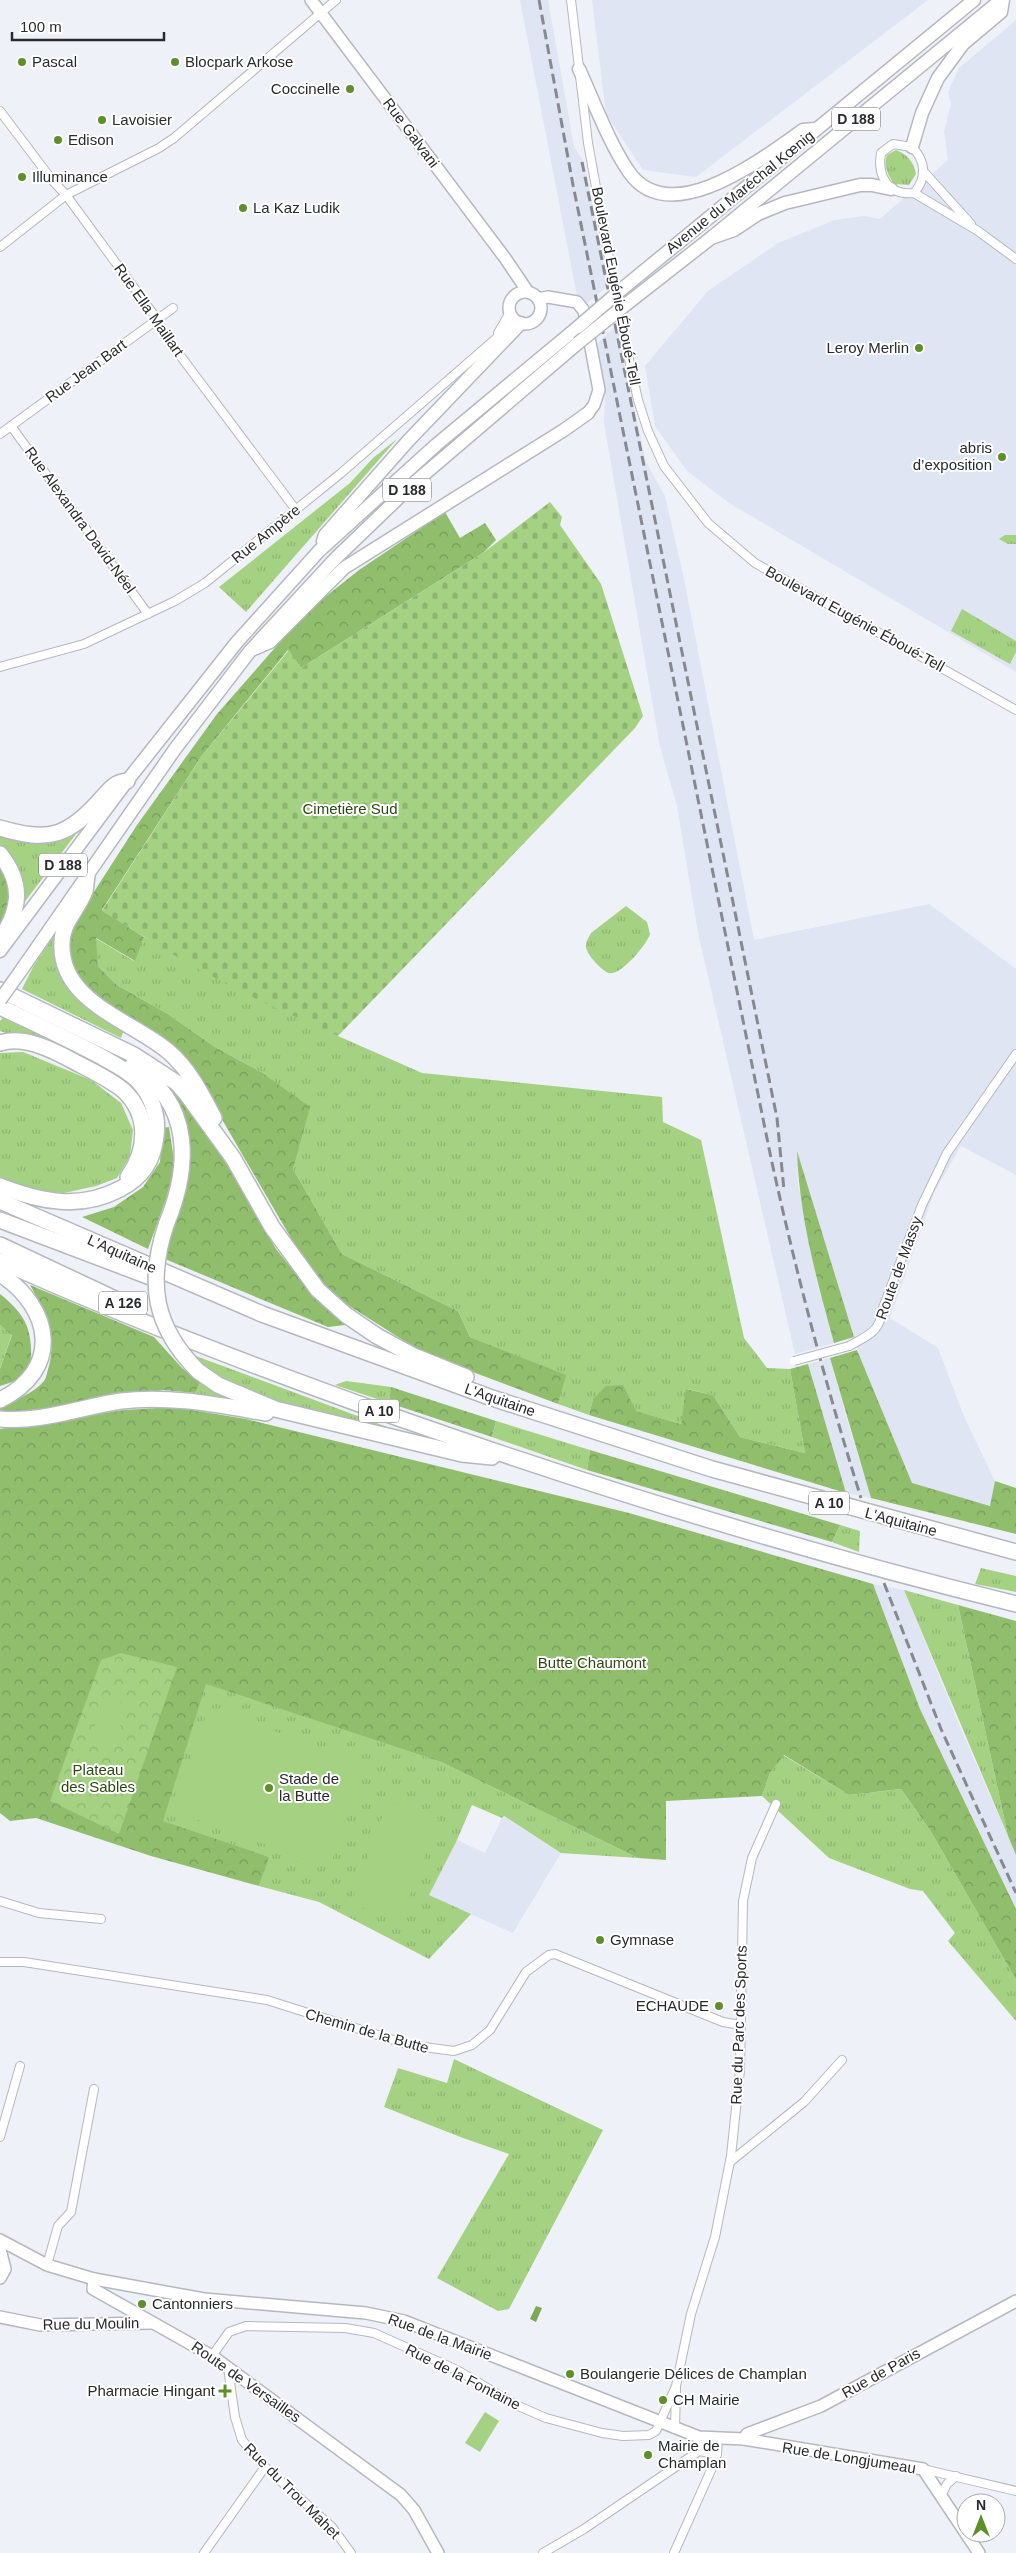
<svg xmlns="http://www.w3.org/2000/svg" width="1016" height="2553" font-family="Helvetica,sans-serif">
<defs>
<pattern id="grass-tufts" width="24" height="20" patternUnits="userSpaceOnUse" patternTransform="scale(1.25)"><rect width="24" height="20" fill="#a5d182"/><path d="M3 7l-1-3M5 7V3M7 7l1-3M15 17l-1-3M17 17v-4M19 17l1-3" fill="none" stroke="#8eb471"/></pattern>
<pattern id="forest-crowns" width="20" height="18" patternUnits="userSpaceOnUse" patternTransform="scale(1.25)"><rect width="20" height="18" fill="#91be6d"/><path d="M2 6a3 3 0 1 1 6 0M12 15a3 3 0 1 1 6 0" fill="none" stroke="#779b5a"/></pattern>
<pattern id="cemetery-stones" width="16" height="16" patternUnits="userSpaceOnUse" patternTransform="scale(1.25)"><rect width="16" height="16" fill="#a5d182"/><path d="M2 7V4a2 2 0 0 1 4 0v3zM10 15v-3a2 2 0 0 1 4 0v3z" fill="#8eb471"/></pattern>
<pattern id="park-crowns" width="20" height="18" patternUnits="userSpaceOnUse" patternTransform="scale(1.25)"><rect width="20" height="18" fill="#a5d182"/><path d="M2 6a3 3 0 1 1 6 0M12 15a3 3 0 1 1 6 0" fill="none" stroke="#8eb471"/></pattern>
<pattern id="water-ripples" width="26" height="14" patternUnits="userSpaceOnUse" patternTransform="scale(1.25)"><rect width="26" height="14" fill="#7da959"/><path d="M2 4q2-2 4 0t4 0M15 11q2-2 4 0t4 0" fill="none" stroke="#678a4a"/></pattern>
</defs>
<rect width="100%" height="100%" fill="#eef1f8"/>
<g fill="#dfe5f3">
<path d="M520 0H548L574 147 584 162 608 286 586 304 577 296Z"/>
<path d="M592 0H928L696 177 643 170 606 114Z"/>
<path d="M1016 20V672L729 503 687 471 655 426 645 366 708 291 778 243 835 220 864 216 880 219 948 160 944 131 951 104 948 92 959 68Z"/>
<path d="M616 326 646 462 665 496 684 579 754 940 929 904 1016 969V1175L961 1146 934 1193 890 1318 938 1348 965 1419 995 1481 991 1506 913 1487 860 1357 797 1153 798 1184 818 1285 834 1343 795 1354 698 933 677 806 660 747 604 423 605 394 596 344Z"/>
<path d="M830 1358 849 1427 871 1498 846 1493 826 1433 808 1364Z"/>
<path d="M873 1584 904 1590 957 1720 1016 1855V1909L920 1709Z"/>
<path d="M503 1816 561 1853 513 1933 428 1895 457 1840 485 1853Z"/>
</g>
<g fill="url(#grass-tufts)">
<path d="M896 150C907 154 914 162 916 174L909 185 894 184C888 176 883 164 887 155Z"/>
<path d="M397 439 246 612 219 587 350 483 373 458Z"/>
<path d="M1005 535H1016V544H1008L999 539Z"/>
<path d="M962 609 1016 641V652L1010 664 951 631Z"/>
<path d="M76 834 20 908 0 849V835C31 844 45 846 76 834Z"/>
<path d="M626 906 647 922 650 934C647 944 621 976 609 973 602 971 587 955 586 947 585 942 589 937 591 933Z"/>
<path d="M54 935C57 994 78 1003 124 1030L121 1038 22 989 33 967Z"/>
<path d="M144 937 338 1036 422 1073 662 1097 663 1122 701 1140 744 1338 767 1368 790 1369 805 1453 740 1437 713 1395 687 1389 681 1424 593 1399 589 1415 558 1404 565 1375 470 1337 458 1311 342 1254 293 1169 297 1148 261 1072 215 1047 168 1014 117 985 98 966 95 938 134 961Z"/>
<path d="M4 1016C34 1031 118 1067 135 1091L132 1093 39 1044 0 1031V1021Z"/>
<path d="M23 1052 91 1080 121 1103 133 1130 130 1156 117 1178 96 1186 64 1193 30 1190 0 1177V1053Z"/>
<path d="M0 1325 12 1334 0 1369Z"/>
<path d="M193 1355 398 1431C350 1421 264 1409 225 1382 214 1375 204 1364 193 1355Z"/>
<path d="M346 1381 391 1387 389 1403 335 1385Z"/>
<path d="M200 1383 233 1399 232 1402 195 1393Z"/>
<path d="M496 1421 590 1450 587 1470 492 1437Z"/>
<path d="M840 1525 860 1531 859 1552 832 1542Z"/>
<path d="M981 1568 1016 1576V1592L975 1584Z"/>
<path d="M904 1590 958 1605 1008 1836Z"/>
<path d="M205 1683 441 1762 638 1858 561 1853 504 1816 502 1818 472 1805 457 1840 429 1895 471 1914 429 1959 319 1902 259 1886 268 1857 162 1821Z"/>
<path d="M783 1755 849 1795 901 1789 930 1830 1016 1980V2021L948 1941 955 1933 923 1891 910 1889 829 1858 762 1796 770 1773Z"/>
<path d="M454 2059 603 2130 509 2309 498 2311 437 2278 509 2154 463 2138 384 2107 398 2068 447 2083Z"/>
</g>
<g fill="url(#forest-crowns)">
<path d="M445 512 460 538 485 523 496 540 483 553 301 668 288 650 201 757 102 910 144 937 135 961 96 938 98 966 117 985 168 1014 215 1047 261 1072 310 1107 293 1169 342 1254 458 1311 470 1337 566 1375 558 1404 425 1354 335 1297 306 1264 209 1097 80 981 68 960 70 929 137 825 217 714 287 634 320 601 359 570Z"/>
<path d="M0 866C17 885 8 911 0 932Z"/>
<path d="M159 1079 180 1094 226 1163 276 1249 317 1300 336 1313 345 1325 328 1327 165 1259C172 1227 195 1173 189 1142 186 1128 166 1095 159 1079Z"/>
<path d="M169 1127 175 1166 166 1199 148 1249 82 1217 114 1207 143 1187 160 1162 162 1128Z"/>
<path d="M797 1151 854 1337 834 1343C817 1281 799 1216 797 1151Z"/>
<path d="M30 1285 154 1337 182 1368 200 1383 195 1393 163 1390 38 1411 0 1415V1406C15 1400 33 1394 44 1381 47 1377 47 1371 49 1366 57 1335 45 1312 30 1285Z"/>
<path d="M0 1294C33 1320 32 1337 31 1376L0 1386V1369L12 1335 0 1325Z"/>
<path d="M857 1350 912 1483 990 1506 995 1481 1016 1488V1534L871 1498 830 1358Z"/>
<path d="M808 1364 846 1493 589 1415 593 1399 606 1386 623 1385 636 1411 681 1424 686 1389 713 1395 740 1437 805 1453 790 1369Z"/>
<path d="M391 1387 496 1421 492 1437 389 1403Z"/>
<path d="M174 1407 246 1419 629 1513 873 1584 920 1709 1016 1909V1980L930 1830 901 1789 849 1795 784 1755 770 1773 762 1796 666 1801V1860L638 1858 441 1762 206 1684 163 1821 269 1857 259 1886 151 1856 36 1818 10 1821 0 1813V1429L124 1410Z"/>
<path d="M590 1450 840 1525 832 1542 587 1470Z"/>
<path d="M958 1605 1016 1621V1855L1008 1836Z"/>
</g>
<path fill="url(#cemetery-stones)" d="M550 502 562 517 560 525 601 584 643 716 635 728 338 1036 254 998 192 966 102 911 201 757 289 650 301 668 483 553Z"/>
<path fill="url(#park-crowns)" d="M121 1653 177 1667 119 1834 50 1801 101 1660Z"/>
<g fill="#a5d182">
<path d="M109 1697 128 1706 114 1742 110 1745 92 1734 105 1699Z"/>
<path d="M209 1707 367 1765 329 1868 171 1810Z"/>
<path d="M80 1756 87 1759 78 1782 72 1779Z"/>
<path d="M90 1760 96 1763 88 1785 81 1783Z"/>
<path d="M99 1764 106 1767 97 1790 91 1787Z"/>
<path d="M388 1801 439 1819 400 1922 351 1903Z"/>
<path d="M485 2412 499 2421 480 2452 465 2443Z"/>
</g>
<path fill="url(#water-ripples)" d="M536 2306 542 2308 536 2322 530 2319Z"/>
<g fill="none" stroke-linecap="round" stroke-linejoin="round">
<defs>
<g id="street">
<path d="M571 0 588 143 616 297"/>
<path d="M0 111 52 180 66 195 157 319 164 334 296 510"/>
<path d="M893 144 912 147C926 161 927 178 914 193 888 196 877 176 881 153Z"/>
<path d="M925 173 971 224"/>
<path d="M914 193 978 231 1016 259"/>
<path d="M0 247 66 195 159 148 174 138 336 0"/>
<path d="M618 309 638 400 648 431 664 466 708 523 755 563 1016 710"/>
<path d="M498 333 509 314"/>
<path d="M11 426 148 614"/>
<path d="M0 434 173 308"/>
<path d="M0 667 84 644 175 601 205 583 340 474 515 322"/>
<path d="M849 1346C869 1335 880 1332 883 1308L922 1205 947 1153 1016 1054"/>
<path d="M0 1901 39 1913 101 1919"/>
<path d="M0 1962H24L267 2000 409 2045 454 2051 472 2045 490 2030 526 1972 549 1955 555 1954 723 2022 741 2025"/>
<path d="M0 2137 20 2066"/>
<path d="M730 2162 804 2102 842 2060"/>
<path d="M47 2265 58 2226 71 2212 94 2089"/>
<path d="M212 2356 229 2332 246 2326 345 2328 374 2333 457 2370 516 2405 546 2418 602 2433 623 2436 649 2435 656 2431 676 2386 691 2314 715 2237 731 2156 740 2070 743 1901 752 1858 776 1804"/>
<path d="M228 2368 235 2417 242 2440 265 2467 332 2527 351 2553"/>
<path d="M675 2429 676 2389"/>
<path d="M699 2451 717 2454"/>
<path d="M923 2469 1016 2491"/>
<path d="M941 2496 947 2484 956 2476"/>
<path d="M204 2553 265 2467"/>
<path d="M543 2553 584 2529 699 2451V2437"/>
<path d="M674 2553 712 2468 717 2454 718 2438"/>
</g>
<g id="secondary">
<path d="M311 0 505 258 528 292"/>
<circle cx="525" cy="308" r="16"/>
<path d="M538 299 548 297 577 302 584 311 599 390 594 405 588 413"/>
<path d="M0 2240 47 2265 94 2279 204 2299 366 2313 404 2321 699 2437 744 2439 923 2469 979 2553"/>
<path d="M0 2249 5 2269 0 2278"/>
<path d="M94 2279 93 2289 212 2356 401 2495 414 2510 438 2553"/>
<path d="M0 2317 40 2325 152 2323"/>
<path d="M744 2439 747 2434 821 2406 1016 2301"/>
</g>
<g id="primary">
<path d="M579 69C594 102 609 143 629 172 670 231 763 158 803 130L815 129"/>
<path d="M912 147 922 113 938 78 963 44 1001 12 1003 0"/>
<path d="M711 238 1001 0"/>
<path d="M622 289 974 0"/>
<path d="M624 306 711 238 734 230 758 214 785 203 860 185H872L891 189"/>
<path d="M323 541 325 535 408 441 521 323"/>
<path d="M254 649 270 642 344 568 564 430 588 413"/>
<path d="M0 951 127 781 237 642 319 551 436 445 578 327"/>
<path d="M20 972 175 749 250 651 335 559 414 483 578 343"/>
</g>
<g id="highway">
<path d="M0 828C49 843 69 836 102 798 111 788 114 783 127 781"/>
<path d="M0 854C24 884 20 910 0 940"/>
<path d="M87 876C86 881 86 887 85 891 78 910 62 922 62 943 59 1002 133 1021 169 1052 189 1069 202 1095 214 1118"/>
<path d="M0 990 134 1055 177 1083 188 1096 233 1158 272 1227 318 1290 346 1315 377 1336 414 1356 466 1377"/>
<path d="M0 1007C34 1023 69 1039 102 1057 114 1064 127 1070 137 1080 151 1094 159 1116 156 1136 153 1161 143 1177 120 1189 80 1210 41 1202 0 1186"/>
<path d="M0 1043C23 1035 53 1050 73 1061 90 1070 108 1078 123 1090 150 1115 147 1150 128 1177"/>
<path d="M132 1066C194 1103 190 1167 166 1225"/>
<path d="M0 1201 262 1314 492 1398 712 1469 1016 1552"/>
<path d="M0 1220 153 1278"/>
<path d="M0 1245 132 1307"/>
<path d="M0 1261C131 1320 266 1371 401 1419 603 1490 808 1553 1016 1604"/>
<path d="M0 1274C53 1308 62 1370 0 1400"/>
<path d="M198 1371 218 1385 275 1409 462 1454 492 1457"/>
<path d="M0 1419C40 1423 81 1407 121 1401 170 1395 218 1405 266 1413"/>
</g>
</defs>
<use href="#street" stroke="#b5b8be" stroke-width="10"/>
<use href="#secondary" stroke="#b5b8be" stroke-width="14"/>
<use href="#primary" stroke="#b5b8be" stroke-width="15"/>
<use href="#highway" stroke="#b5b8be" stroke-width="18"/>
<use href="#street" stroke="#fff" stroke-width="8"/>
<use href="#secondary" stroke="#fff" stroke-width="11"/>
<use href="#primary" stroke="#fff" stroke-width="12"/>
<use href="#highway" stroke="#fff" stroke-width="15"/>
<g stroke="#87898e" stroke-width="3" stroke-dasharray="10 5" stroke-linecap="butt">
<path d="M539 0 573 185 771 1158C796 1273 826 1386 861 1498"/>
<path d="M582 162 777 1118 784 1190"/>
<path d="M884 1583 941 1729 1016 1893"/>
</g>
<defs>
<path id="street-bridge" d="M794 1361 849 1346"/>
<g id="primary-bridge">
<path d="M578 327 622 289"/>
<path d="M578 343 624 306"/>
<path d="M0 1000 20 972"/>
</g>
<path id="highway-bridge" d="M166 1225C147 1283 154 1327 198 1371"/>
</defs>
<use href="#street-bridge" stroke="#b5b8be" stroke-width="10" stroke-linecap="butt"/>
<use href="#primary-bridge" stroke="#b5b8be" stroke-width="15" stroke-linecap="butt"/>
<use href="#highway-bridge" stroke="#b5b8be" stroke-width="18" stroke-linecap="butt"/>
<use href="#street-bridge" stroke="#fff" stroke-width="8"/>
<use href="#primary-bridge" stroke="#fff" stroke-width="12"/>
<use href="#highway-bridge" stroke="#fff" stroke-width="15"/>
</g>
<g fill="#5d9029" stroke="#fff" stroke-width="2">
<circle cx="22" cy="62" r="5"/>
<circle cx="175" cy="62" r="5"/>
<circle cx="350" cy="89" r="5"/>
<circle cx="102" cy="120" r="5"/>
<circle cx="58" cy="140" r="5"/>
<circle cx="22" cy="177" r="5"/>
<circle cx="243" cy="208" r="5"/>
<circle cx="919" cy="348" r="5"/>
<circle cx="1002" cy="457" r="5"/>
<circle cx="269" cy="1788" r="5"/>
<circle cx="600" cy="1940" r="5"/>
<circle cx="719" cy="2006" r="5"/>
<circle cx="142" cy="2304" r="5"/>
<circle cx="570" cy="2374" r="5"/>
<path d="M222.5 2383.5h5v5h5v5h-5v5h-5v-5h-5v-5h5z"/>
<circle cx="663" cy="2400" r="5"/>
<circle cx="648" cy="2455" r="5"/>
</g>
<g text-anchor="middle" stroke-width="4" stroke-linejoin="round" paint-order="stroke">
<g fill="#fff" stroke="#6a6b6d" stroke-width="1">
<rect x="832" y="107.5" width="48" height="23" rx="4"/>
<rect x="383" y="478.5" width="48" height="23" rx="4"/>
<rect x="39" y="853.5" width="48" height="23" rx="4"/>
<rect x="99" y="1291.5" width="48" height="23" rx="4"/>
<rect x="359" y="1399.5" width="40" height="23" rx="4"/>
<rect x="809" y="1491.5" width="40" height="23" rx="4"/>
</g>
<g font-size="14" font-weight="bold" fill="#2a2b2e">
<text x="856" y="124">D 188</text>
<text x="407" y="495">D 188</text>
<text x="63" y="870">D 188</text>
<text x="123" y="1308">A 126</text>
<text x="379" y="1416">A 10</text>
<text x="829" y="1508">A 10</text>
</g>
<g font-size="15" fill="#2a2b2e" stroke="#fff" text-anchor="start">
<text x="32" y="67">Pascal</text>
<text x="185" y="67">Blocpark Arkose</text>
<text x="340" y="94" text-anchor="end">Coccinelle</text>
<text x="112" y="125">Lavoisier</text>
<text x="68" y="145">Edison</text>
<text x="32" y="182">Illuminance</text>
<text x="253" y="213">La Kaz Ludik</text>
<text x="909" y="353" text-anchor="end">Leroy Merlin</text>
<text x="992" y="453" text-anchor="end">abris<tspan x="992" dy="17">d’exposition</tspan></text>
<text x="279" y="1784">Stade de<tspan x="279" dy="17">la Butte</tspan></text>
<text x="610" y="1945">Gymnase</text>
<text x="709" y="2011" text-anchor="end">ECHAUDE</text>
<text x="152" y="2309">Cantonniers</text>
<text x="580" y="2379">Boulangerie Délices de Champlan</text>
<text x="215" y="2396" text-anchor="end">Pharmacie Hingant</text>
<text x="673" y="2405">CH Mairie</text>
<text x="658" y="2451">Mairie de<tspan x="658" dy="17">Champlan</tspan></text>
</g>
<g font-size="15" fill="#2a2b2e" stroke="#fff">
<text transform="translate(411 133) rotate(53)" y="5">Rue Galvani</text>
<text transform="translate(740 192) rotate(-39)" y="5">Avenue du Maréchal Kœnig</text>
<text transform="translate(616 286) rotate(79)" y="5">Boulevard Eugénie Éboué-Tell</text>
<text transform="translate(149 310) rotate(55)" y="5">Rue Ella Maillart</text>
<text transform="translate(86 371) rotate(-36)" y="5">Rue Jean Bart</text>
<text transform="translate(80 520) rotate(54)" y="5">Rue Alexandra David-Néel</text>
<text transform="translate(266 534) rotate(-39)" y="5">Rue Ampère</text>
<text transform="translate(855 619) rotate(29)" y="5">Boulevard Eugénie Éboué-Tell</text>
<text transform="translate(122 1254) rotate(24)" y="5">L'Aquitaine</text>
<text transform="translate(899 1268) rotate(-70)" y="5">Route de Massy</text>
<text transform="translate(500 1400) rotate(19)" y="5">L'Aquitaine</text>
<text transform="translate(901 1522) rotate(15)" y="5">L'Aquitaine</text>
<text transform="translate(739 2025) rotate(-88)" y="5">Rue du Parc des Sports</text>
<text transform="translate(367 2031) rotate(16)" y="5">Chemin de la Butte</text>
<text transform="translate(91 2324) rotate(-1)" y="5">Rue du Moulin</text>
<text transform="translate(440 2337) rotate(20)" y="5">Rue de la Mairie</text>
<text transform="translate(881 2373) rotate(-29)" y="5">Rue de Paris</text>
<text transform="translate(463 2377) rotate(27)" y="5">Rue de la Fontaine</text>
<text transform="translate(246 2382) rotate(35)" y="5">Route de Versailles</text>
<text transform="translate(849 2458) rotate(9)" y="5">Rue de Longjumeau</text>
<text transform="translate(292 2491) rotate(45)" y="5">Rue du Trou Mahet</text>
</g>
<g font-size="15" fill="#2d4a11" stroke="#fff">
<text x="350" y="814">Cimetière Sud</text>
<text x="592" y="1668">Butte Chaumont</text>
<text x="98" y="1775">Plateau<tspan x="98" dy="17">des Sables</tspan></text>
</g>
</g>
<g transform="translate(981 2518)"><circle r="24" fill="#ffffff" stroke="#aaaaab"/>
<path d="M0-4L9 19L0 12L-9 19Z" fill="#5d9029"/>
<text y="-8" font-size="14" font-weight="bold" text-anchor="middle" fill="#2a2b2e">N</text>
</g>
<path d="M12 32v8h152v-8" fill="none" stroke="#2a2b2e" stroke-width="2.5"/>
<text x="20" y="32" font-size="15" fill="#2a2b2e" stroke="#ffffff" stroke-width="4" paint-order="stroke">100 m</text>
</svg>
